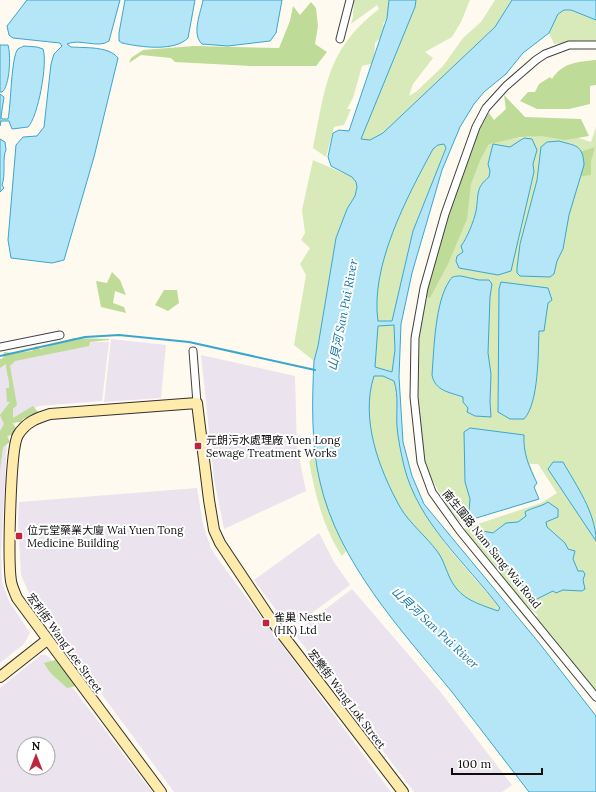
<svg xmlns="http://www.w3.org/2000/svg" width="596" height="792" font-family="Lora,'Noto Sans TC',serif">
<rect width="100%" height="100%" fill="#fffaf0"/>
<g fill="#ebe3ed" fill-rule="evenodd">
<path d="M111 339 166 345 161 398 104 402Z"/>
<path d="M93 342H109L102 401 39 406 30 410 16 422 7 441 1 554 2 582 9 601 30 633 24 644 0 663V362Z"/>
<path d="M201 355 295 376 297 447 306 491 224 529 214 479Z"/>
<path d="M197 488 203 524 210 546 215 555 391 792H174L32 600 21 575 18 520 19 502Z"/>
<path d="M319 533 334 562 350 585 290 629 254 580Z"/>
<path d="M352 589 439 690 512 785 502 792H414L294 633Z"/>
<path d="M41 655H46L50 658 152 792H0V688ZM24 744H48V768H24Z"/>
</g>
<g fill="#d8eab9">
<path d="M354 0H392V9L383 24 386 32 375 43 374 63 362 66 353 98 347 109H351L344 125 334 127 326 157 313 148C326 87 326 50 379 9L377 5 351 24 353 17Z"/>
<path d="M416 0H470L461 22 452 37 425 52 433 58 413 84 409 96 417 91 443 66 463 38 481 22 495 0H512L495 27 383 133 370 140 361 139 415 7Z"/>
<path d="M564 10H571L596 20V42L586 41 554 44 549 33 558 14Z"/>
<path d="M596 127V697L534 619 538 615 525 605 465 537 463 529 541 503 557 493 538 464H530L537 483 534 488 538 500 460 522 447 506 426 469 417 439 414 363 419 330 434 267 476 144 561 132 591 142Z"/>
<path d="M444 144 446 148 413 231 392 321H378V326L394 324 395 350 392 372 385 370 374 376H383L394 381C399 396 396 412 397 427 398 439 401 454 404 466 418 520 460 561 495 602L500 608 499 611 540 644 596 716 393 561 348 373 379 245 433 149 438 145Z"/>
<path d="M313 160 352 177 356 182 357 187 355 196 347 209 336 238 318 346 314 361 294 345 306 275 300 264 310 248 301 240 305 233 302 210Z"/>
<path d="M315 457C321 491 332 520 346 551L342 556C323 528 315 494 309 461Z"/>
</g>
<g fill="#bedb98">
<path d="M311 2 316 8 318 26 315 44 327 52 316 66H251L175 62 171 58 141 55 129 63 131 58 143 50 194 46 279 48 290 21 293 6 300 15Z"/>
<path d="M596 60V85L590 86V104L569 109H537L520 101 528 92H535L539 84 550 77 552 79C563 62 578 62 596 60Z"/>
<path d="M504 95 525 117 581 119 589 136 565 140 541 136 521 137 489 144 481 158 471 184 467 219 448 264 430 298 420 295 443 215 477 129 489 113 494 120 506 109Z"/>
<path d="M595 147 591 161V175L576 177 577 153Z"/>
<path d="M112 272 120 280 126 295 115 291 113 303 124 307 126 313 101 307 96 281 107 283Z"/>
<path d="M164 290H177L179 303 168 311 155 305Z"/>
<path d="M74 338 109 339V340L90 342 89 346 15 361 10 366 17 405 13 409V418L33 406 38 412V423L24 418 21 422 12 423 16 428 15 434 7 436 10 442 3 447 0 470V431L4 424 0 415 10 402H7L6 388H9C10 380 6 373 6 364L0 368V359L3 358 4 352 13 353 32 351 36 346 40 349Z"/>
<path d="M66 657 75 671 76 686 67 688C57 678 51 676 44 663Z"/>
</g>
<g fill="#b4e6f7" stroke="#3aa6ce" fill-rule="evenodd">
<path d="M27 0H120L109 41C98 49 80 38 67 44L71 47C85 48 109 46 118 58L94 157 64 260 52 263 11 258 8 240 16 145 23 137 37 136 44 127 51 64 54 54 62 46 60 43 13 38 9 35 7 26Z"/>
<path d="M125 0H195L188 38C174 52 140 47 122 43L119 41V33Z"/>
<path d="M203 0H282L276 33 270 41 228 46 202 44C191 34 201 12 203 0Z"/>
<path d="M389 0H416L415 7 361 139 370 140 383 133 495 27 512 0H596V20L571 10H564L558 14 549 33 523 53 506 74 484 92 474 104 460 127 442 170 412 273 401 324 399 377 403 442 412 476 424 504 540 644 596 716V792H529C503 759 478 725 452 692 401 630 338 562 320 482 311 446 312 398 314 361L318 346 336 238 347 209 355 196 357 187 356 182 352 177 331 166 328 157 333 133 339 130 349 131 387 18ZM444 144 446 148 413 231 392 321H378C370 266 407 197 433 149L438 145ZM394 325 395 350 392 372 375 367 378 326ZM374 376H383L394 381C399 396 396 412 397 427 398 439 401 453 404 466 418 523 466 563 500 608L498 611C476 603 459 599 449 576 445 567 443 559 437 551 426 536 410 524 400 507 379 469 360 419 374 376Z"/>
<path d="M0 45H8C11 54 10 86 2 92H0Z"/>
<path d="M24 46 37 47 43 49C48 63 38 117 28 127L12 129 9 121H1L0 126V94L4 97 1 117 2 119H8C11 107 11 56 18 49 19 48 22 47 24 46Z"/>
<path d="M524 138 532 139 537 150 533 164 534 172 511 271 498 275 459 268 456 261 457 256 463 252 461 246C467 238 474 221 476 211 479 195 475 188 489 177L490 171 488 164 493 144 510 147Z"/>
<path d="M0 139 5 142 6 150C2 157 6 175 2 185L4 188 0 192Z"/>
<path d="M559 141C575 146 583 144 584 165L569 215 563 249 557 261 554 274 550 277 520 276 517 273V268L520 244 537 180 541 147 547 142Z"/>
<path d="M461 276 479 280H489L492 284 490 297 488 353 491 374 490 402 491 417 475 416 467 412 468 408 463 402V397C449 392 435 391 432 375 434 349 435 301 450 280 452 276 456 276 461 276Z"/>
<path d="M501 282 548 288 552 300 548 303 544 331H539C538 353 539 403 524 419H510L498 412 499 289Z"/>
<path d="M470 428 524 435C523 453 529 467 537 483L534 487 539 499 473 519 469 512 470 499 465 482 464 432Z"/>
<path d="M553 462H563C576 485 596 513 596 541L548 469Z"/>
<path d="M548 502 558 509V517L546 522 547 527 565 543 568 549 575 551 573 559 578 571H583L585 574 583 580 585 589 582 591 563 590 556 593 553 591 535 600 480 538 478 533 483 531 493 533 506 523 518 522 526 516 525 512C530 508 541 507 548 502Z"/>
</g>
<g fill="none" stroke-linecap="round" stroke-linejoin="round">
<path stroke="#3aa6ce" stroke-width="2" d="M0 356 85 337 119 335 189 342 315 370"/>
<defs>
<g id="street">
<path d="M340 39 350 0"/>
<path d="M596 45H569L545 54 536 60 506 86 486 108 476 127 445 214 424 288 415 338 414 397 421 462 432 492 460 531 596 697"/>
<path d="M0 347 60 335"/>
<path d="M193 351 197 403"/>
</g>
<g id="secondary">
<path d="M0 677 47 640"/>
<path d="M161 792 17 598C15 593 12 587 11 581 8 562 10 448 18 435 26 422 37 418 50 414L197 403 209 500 214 530 220 543 272 621 403 792"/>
</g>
</defs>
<use href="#street" stroke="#414141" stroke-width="9"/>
<use href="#secondary" stroke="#303030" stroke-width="12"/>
<use href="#street" stroke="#fff" stroke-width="7"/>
<use href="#secondary" stroke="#ffebab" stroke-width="10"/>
</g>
<g fill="#c0253f" stroke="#fff" stroke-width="1.5">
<rect x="194" y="442" width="8" height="8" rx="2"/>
<rect x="15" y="532" width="8" height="8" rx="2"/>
<rect x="262" y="619" width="8" height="8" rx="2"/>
</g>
<g text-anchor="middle" stroke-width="4" stroke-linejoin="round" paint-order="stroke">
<g font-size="11" fill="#0e0e0e" stroke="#fff" text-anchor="start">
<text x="206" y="444">元朗污水處理廠 Yuen Long<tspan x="206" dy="13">Sewage Treatment Works</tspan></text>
<text x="27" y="534">位元堂藥業大廈 Wai Yuen Tong<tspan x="27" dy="13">Medicine Building</tspan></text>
<text x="274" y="621">雀巢 Nestle<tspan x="274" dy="13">(HK) Ltd</tspan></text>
</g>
<g font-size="11" fill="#0e0e0e" stroke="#fff">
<text transform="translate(492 549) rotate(51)" y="4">南生圍路 Nam Sang Wai Road</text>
<text transform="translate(65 643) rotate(54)" y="4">宏利街 Wang Lee Street</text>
<text transform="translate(347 699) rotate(53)" y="4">宏樂街 Wang Lok Street</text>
</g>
<g font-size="12" font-style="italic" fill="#1676a2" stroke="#fff">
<text transform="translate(343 315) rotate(-79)" y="4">山貝河 San Pui River</text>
<text transform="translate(435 628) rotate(43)" y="4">山貝河 San Pui River</text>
</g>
</g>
<g transform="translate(36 756)"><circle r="19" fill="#ffffff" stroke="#9f9f9f"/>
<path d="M0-3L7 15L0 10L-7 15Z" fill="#c0253f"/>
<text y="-6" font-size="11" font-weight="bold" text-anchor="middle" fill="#0e0e0e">N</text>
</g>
<path d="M452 768v6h90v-6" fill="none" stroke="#0e0e0e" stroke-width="2"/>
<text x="458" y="768" font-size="12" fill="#0e0e0e" stroke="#ffffff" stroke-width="3" paint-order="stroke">100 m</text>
</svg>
